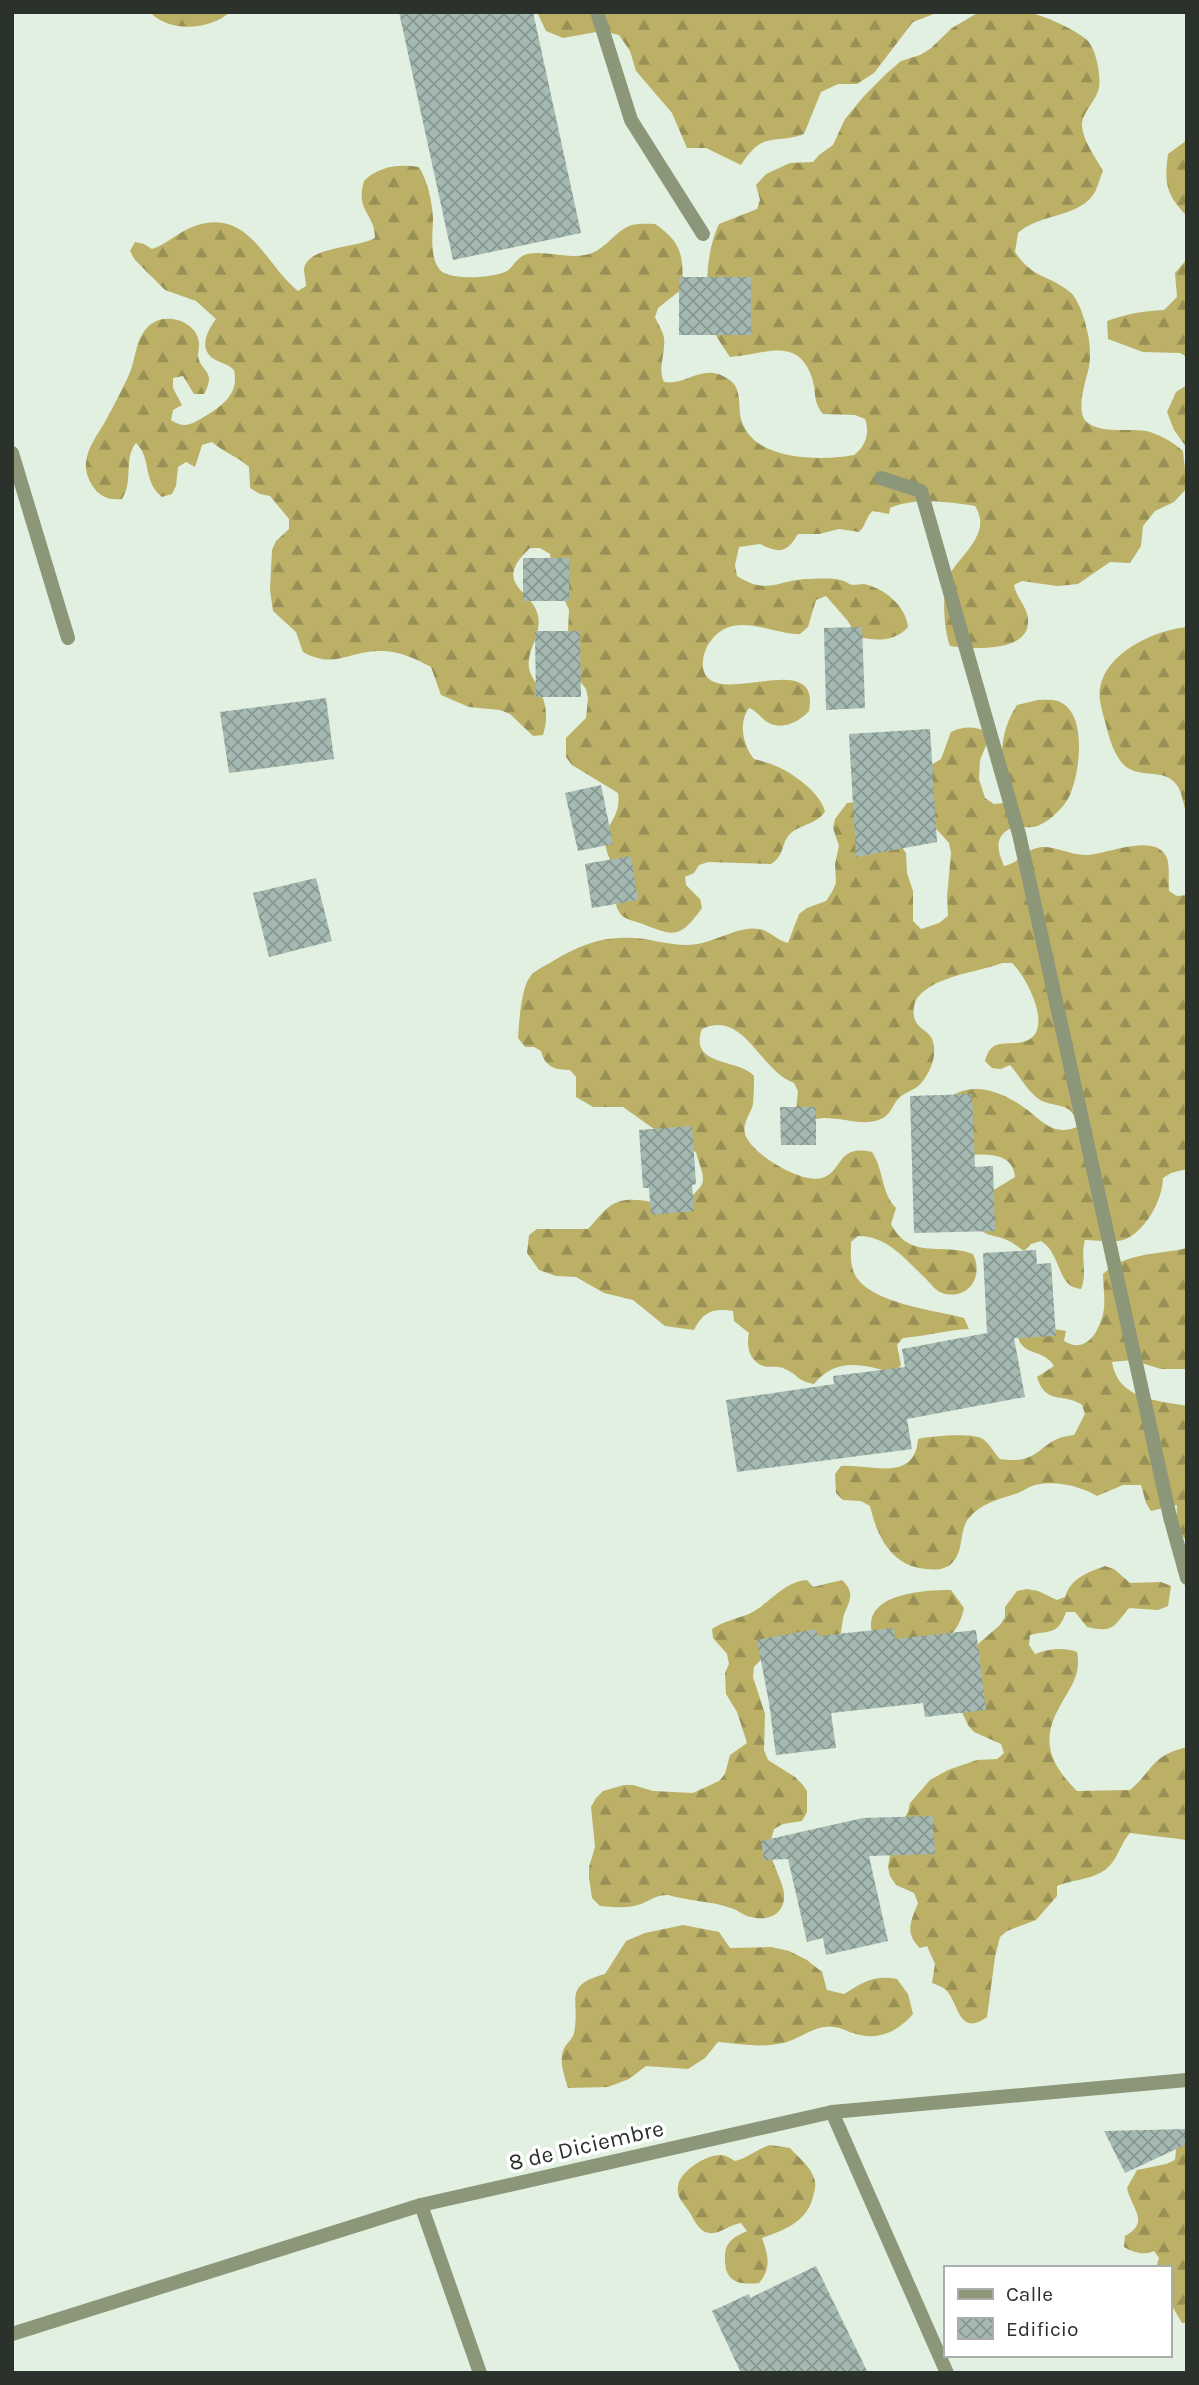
<svg xmlns="http://www.w3.org/2000/svg" width="1199" height="2385" font-family="Karla,sans-serif">
<defs>
<pattern id="forest-firs" width="22" height="20" patternUnits="userSpaceOnUse" patternTransform="scale(1.75)"><rect width="22" height="20" fill="#bcb067"/><path d="M5 1l3.5 6h-7zM16 11l3.5 6h-7z" fill="#999055"/></pattern>
<pattern id="building-cross-hatch" width="8" height="8" patternUnits="userSpaceOnUse" patternTransform="scale(1.75)"><rect width="8" height="8" fill="#a4b9b1"/><path d="M0 0l8 8M0 8l8-8" fill="none" stroke="#869790"/></pattern>
</defs>
<rect width="100%" height="100%" fill="#e1f0e1"/>
<g fill="url(#forest-firs)">
<path d="M150 12H230C211 30 168 33 150 12Z"/>
<path d="M537 12H939L913 22 874 73 857 84H838L821 92 804 134C772 145 763 130 741 165L706 148H687L672 113 636 71 630 51 619 35 602 31 563 38 546 31Z"/>
<path d="M979 12C995 12 1012 11 1028 13 1042 14 1076 30 1087 40 1096 49 1101 74 1099 87 1097 101 1082 111 1082 126 1083 141 1096 158 1103 171 1100 178 1098 185 1095 192 1080 218 1040 213 1018 233L1015 252C1034 280 1048 274 1070 292 1078 298 1085 320 1087 330 1090 341 1091 356 1089 367 1086 381 1074 413 1088 423 1103 434 1129 428 1146 431 1159 434 1173 442 1183 451L1187 488 1174 502 1155 511 1143 526 1141 546 1130 563 1110 562 1078 584 1057 586 1022 581 1014 585C1016 598 1029 608 1028 622 1028 653 971 649 950 646 944 631 941 591 949 576 960 554 993 534 975 506 949 502 915 497 890 508L889 514 873 511C866 516 866 526 859 532L839 529 819 534H798C786 554 779 553 760 544L739 547 735 565 737 576C767 595 777 581 805 579 817 579 833 577 844 581 846 582 851 585 853 585 857 585 860 584 864 584 884 588 906 606 908 627 895 642 876 641 858 637L847 620 826 596 816 600 808 627 800 634C769 634 733 609 710 642 705 648 702 659 703 667 707 703 778 670 800 683 811 688 811 700 809 711 799 722 782 731 767 722 760 717 757 711 749 708 738 723 743 745 754 759 761 761 770 763 776 766 793 773 822 794 825 812 816 824 803 824 792 832 780 842 786 855 771 864L708 862 699 865 694 873 685 877 686 885 700 899 702 908C679 940 674 936 640 923 631 920 622 919 618 910 613 901 619 888 618 878 616 868 608 859 606 848 601 824 622 821 618 793L572 765 566 757V738L586 718 588 698 586 689 579 680 568 631 569 610 552 573 550 554 540 548H530C490 585 534 590 538 616 542 637 526 649 529 668 530 674 533 678 536 683 546 701 549 715 543 735L533 736 510 714 500 710 469 707 441 695 431 667C415 658 396 650 378 651 348 652 333 669 303 652L296 632 273 611 270 590 272 550 276 541 289 529V519L270 496 260 494 250 488 249 467C237 456 223 452 212 442L202 445 195 467 186 462 178 467 176 486 172 494 162 497C142 481 152 458 136 443 123 459 134 481 122 499 111 500 101 498 94 488 89 481 85 472 86 463 87 447 99 433 106 420 114 406 121 391 128 377 137 359 134 338 151 324 168 311 200 323 199 345 199 349 198 352 198 356 201 373 217 370 204 394H194L183 376 173 378V388L182 405 173 410 171 420C186 430 193 423 207 415 225 404 239 392 234 370 228 364 221 363 214 359 198 349 207 331 216 319L196 301 165 290 135 260 130 251 135 242 144 244 152 249C168 244 179 231 195 226 249 207 266 266 298 291L306 286C306 281 304 274 304 269 307 246 359 248 375 238 375 214 355 211 364 181 379 166 399 164 419 167 428 182 432 201 433 218 433 233 429 257 440 270 449 281 495 278 507 271 514 266 517 257 527 254 546 250 566 259 585 255 604 252 613 233 629 226 637 223 647 224 655 224 682 242 684 257 682 289L658 308 655 317C658 324 663 331 664 338 666 354 657 367 664 382 688 386 704 360 731 381 743 391 737 409 742 422 755 461 821 461 854 455 866 446 870 433 865 419L855 415 823 414C812 400 817 393 812 378 798 335 763 355 730 357 722 345 712 332 710 317 705 287 706 252 719 224L757 209 760 200 756 185 766 174 790 163 813 162 819 155 833 145 845 119 864 96 886 74 901 61 920 55 930 49 952 28Z"/>
<path d="M1187 140V216C1166 195 1164 183 1168 154Z"/>
<path d="M1187 259V357L1180 353 1143 352 1108 339 1107 321C1126 314 1143 311 1164 310L1177 297 1175 273Z"/>
<path d="M1187 385V448L1174 430 1167 412 1176 392Z"/>
<path d="M1187 627V814C1183 806 1182 790 1176 784 1163 767 1138 780 1123 764 1114 754 1109 738 1106 725 1103 714 1098 699 1100 688 1106 652 1155 630 1187 627Z"/>
<path d="M1038 700C1045 700 1054 699 1060 702 1087 714 1080 770 1071 792 1068 802 1059 811 1051 818 1048 820 1041 825 1037 826 1025 830 1012 822 1002 835 995 844 1000 856 1004 866 1021 862 1023 851 1037 848 1050 844 1070 855 1085 855 1106 855 1156 831 1167 858 1170 867 1168 881 1169 891L1177 896 1187 895V1169L1171 1173 1163 1178C1163 1199 1145 1233 1123 1240 1111 1243 1097 1240 1085 1240 1080 1257 1088 1273 1081 1289 1056 1287 1062 1254 1041 1241L1031 1244 1024 1251C1019 1248 1015 1244 1009 1241 995 1234 984 1238 975 1223L992 1191 1015 1177C1013 1149 980 1155 959 1155L952 1096C973 1082 999 1091 1019 1104 1039 1116 1050 1138 1077 1127 1074 1097 1050 1111 1035 1096 1025 1087 1019 1075 1010 1065L1001 1069 992 1068 985 1061C991 1036 1008 1047 1026 1041 1055 1030 1026 976 1012 963H1002C978 972 935 976 918 997 913 1003 912 1015 916 1022 919 1028 927 1031 931 1037 939 1052 931 1071 922 1082 916 1090 907 1091 900 1097 893 1103 892 1113 883 1118 860 1130 833 1111 809 1121L796 1110 798 1091 794 1083C760 1071 744 1009 702 1029 688 1067 739 1058 754 1076 754 1085 754 1095 753 1104 751 1114 742 1122 745 1134 751 1154 802 1184 822 1178 844 1171 836 1144 872 1152 884 1170 881 1193 896 1208L891 1224C910 1261 942 1242 973 1254 984 1276 969 1301 942 1293 936 1291 931 1284 926 1279 906 1260 888 1236 858 1236L851 1242C851 1251 850 1261 853 1270 863 1303 936 1310 964 1318L969 1329C947 1330 926 1336 903 1338L897 1345 901 1365 894 1373C864 1365 837 1356 814 1384 795 1380 799 1375 785 1369 778 1365 770 1368 763 1366 749 1361 746 1346 749 1333L734 1321 733 1311C713 1308 703 1312 694 1330L665 1326 633 1300 604 1293 576 1277 556 1276 539 1270 527 1253 529 1235 537 1229H588C598 1219 607 1204 621 1201 645 1195 677 1215 695 1193 699 1188 703 1186 703 1179 703 1171 698 1161 696 1152L678 1146 623 1107H593L576 1097V1077L570 1070C555 1070 545 1067 541 1051L534 1047H525L518 1038C519 1023 521 993 528 980 533 970 544 967 553 961 580 945 602 936 634 938 652 939 668 945 687 945 712 945 738 925 759 929 771 931 776 940 788 943L799 914 807 908 826 901 832 892 836 883 835 864 839 846 833 828 835 819 847 803 857 802 894 836 906 853 907 873 913 891V921L921 929 939 923 948 916 947 897 951 853 949 843 930 822 923 770 941 759 951 732C963 726 975 726 988 732V741L980 760 979 779 985 798 994 804 1004 803C1002 766 996 737 1017 705Z"/>
<path d="M1187 1248V1369H1161L1132 1360 1112 1362C1118 1400 1157 1400 1187 1406V1542C1178 1531 1176 1519 1177 1505L1151 1511 1146 1503 1141 1485H1123L1097 1496C1080 1486 1055 1480 1035 1485 1028 1487 1022 1492 1015 1494 998 1499 980 1504 968 1519 959 1532 964 1553 951 1564 944 1570 935 1570 926 1569 891 1566 877 1536 870 1506L861 1501 843 1500 836 1493 835 1474 841 1466C871 1464 915 1483 918 1439 931 1436 969 1433 981 1438 989 1442 994 1453 1000 1459 1043 1466 1038 1438 1074 1435L1085 1414 1082 1405C1063 1392 1046 1406 1037 1377L1054 1366C1043 1347 1017 1358 1017 1329H1054L1066 1331 1064 1341C1085 1354 1098 1334 1103 1314 1106 1302 1103 1286 1103 1274 1126 1252 1158 1255 1187 1248Z"/>
<path d="M1105 1566 1114 1569 1130 1583 1161 1582 1171 1586 1168 1606 1158 1610 1129 1608C1113 1627 1114 1633 1087 1627L1075 1612H1066C1058 1636 1049 1630 1030 1635L1029 1645 1035 1654C1050 1649 1062 1647 1077 1652 1082 1676 1069 1688 1059 1708 1040 1742 1051 1765 1077 1791L1130 1790C1154 1770 1150 1756 1187 1747V1840L1130 1833C1119 1845 1117 1865 1100 1873 1087 1880 1071 1880 1057 1886V1896L1036 1920 1007 1931 1000 1937 995 1957 987 2017C959 2037 959 2005 947 1991 943 1987 937 1985 932 1983L935 1964 927 1946 920 1948C904 1933 911 1921 918 1903L914 1893 896 1885 890 1876 888 1867 893 1838 908 1812 910 1803 930 1780 948 1770 977 1760 997 1759 1004 1753 1001 1744 974 1732 968 1725 960 1708 970 1651 1000 1625 1005 1617V1607L1017 1591 1027 1589 1038 1591 1057 1600 1065 1597C1071 1578 1088 1572 1105 1566Z"/>
<path d="M807 1580 813 1587 842 1580C854 1591 851 1599 845 1612 841 1621 843 1632 838 1642L768 1652 754 1667 753 1677 765 1714 764 1750 768 1760 795 1777 802 1784 807 1791V1812L802 1821 783 1824 774 1829C766 1856 774 1861 782 1885 790 1908 774 1923 751 1917 744 1916 738 1910 731 1908 711 1901 689 1901 668 1895 656 1895 651 1900 641 1904 628 1909 612 1907 600 1906L592 1898 589 1878V1867L595 1847 591 1807 596 1798 603 1791 624 1785H633L653 1791 693 1793 719 1781 725 1774 730 1755 747 1743 737 1712 726 1694 725 1673 729 1664 727 1654 713 1638 712 1629C724 1621 736 1619 749 1614 770 1604 782 1582 807 1580Z"/>
<path d="M951 1590 964 1608C958 1639 936 1646 911 1662L872 1632C863 1593 925 1590 951 1590Z"/>
<path d="M683 1925 719 1932 730 1948 771 1947 789 1951 807 1960 822 1972 827 1990 844 1994C864 1982 873 1975 897 1979L908 1994 913 2014C900 2029 882 2040 860 2035 845 2032 841 2025 824 2027 810 2029 797 2040 783 2043 761 2048 741 2044 718 2042L705 2058 688 2069 646 2066 629 2079 608 2087 568 2088C565 2077 559 2063 563 2051 565 2044 573 2039 574 2033 581 2000 561 1986 605 1974L626 1941 645 1933Z"/>
<path d="M1187 2129V2323H1182L1172 2306 1169 2305V2268H1156L1159 2258 1154 2251C1144 2256 1133 2252 1124 2247L1125 2236C1151 2222 1131 2208 1127 2188L1137 2170 1166 2164 1175 2160 1176 2150 1173 2140 1178 2132Z"/>
<path d="M770 2145 790 2148C798 2157 811 2167 814 2178 817 2186 814 2193 812 2200 805 2223 782 2231 762 2238 768 2255 772 2268 759 2283 738 2285 725 2282 725 2259 725 2253 725 2248 729 2243 733 2237 741 2234 747 2231L741 2223C729 2224 718 2237 705 2232 697 2228 693 2217 688 2210 683 2203 676 2196 678 2186 680 2171 706 2155 720 2155 726 2155 730 2158 735 2161 748 2158 757 2149 770 2145Z"/>
</g>
<g fill="url(#building-cross-hatch)">
<path d="M399 12H533L581 233 453 260Z"/>
<rect x="679" y="277" width="72" height="58"/>
<rect x="523" y="558" width="46" height="43"/>
<path d="M862 627 865 708 826 710 824 628Z"/>
<path d="M535 631H580L581 697H536Z"/>
<path d="M326 698 334 759 229 773 220 712Z"/>
<path d="M930 729 937 842 856 857 849 734Z"/>
<path d="M601 785 613 844 578 851 565 793Z"/>
<path d="M631 856 638 900 592 908 585 864Z"/>
<path d="M316 878 332 941 269 957 253 893Z"/>
<path d="M972 1094 975 1167 993 1166 995 1231 914 1233 910 1096Z"/>
<path d="M780 1107H816V1145H781Z"/>
<path d="M692 1126 696 1184 692 1185 694 1211 651 1215 649 1188H643L639 1130Z"/>
<path d="M1036 1250 1037 1264 1051 1263 1056 1336 1014 1338 1025 1397 907 1419 912 1449 737 1472 726 1400 834 1384 833 1376 905 1367 902 1349 987 1333 983 1253Z"/>
<path d="M894 1628 895 1639 976 1630 986 1710 925 1717 923 1703 831 1713 836 1748 776 1755 769 1703 757 1640 816 1629 818 1636Z"/>
<path d="M933 1816 935 1854 869 1856 888 1941 826 1955 823 1938 807 1942 788 1859 764 1860 761 1841 863 1818Z"/>
<path d="M1187 2129V2144L1125 2173 1104 2131Z"/>
<path d="M816 2266 868 2373H741L712 2311 749 2294 750 2298Z"/>
</g>
<g fill="none" stroke-linecap="round" stroke-linejoin="round">
<g stroke="#8c9679" stroke-width="14">
<path d="M597 12 631 120 703 234"/>
<path d="M12 453 68 638"/>
<path d="M881 478 921 491 1019 834 1170 1517 1187 1578"/>
<path d="M832 2112 947 2373"/>
<path d="M421 2205 480 2373"/>
</g>
<path stroke="#8c9679" stroke-width="14" d="M12 2334 421 2205 832 2112 1187 2080"/>
</g>
<g text-anchor="middle" stroke-width="7" stroke-linejoin="round" paint-order="stroke">
<g font-size="23" fill="#2b312b" stroke="#fff">
<text transform="translate(586 2145) rotate(-13)" y="8">8 de Diciembre</text>
</g>
</g>
<rect width="1199" height="2385" fill="none" stroke="#2b312b" stroke-width="28"/>
<rect x="944" y="2266" width="228" height="91" fill="#ffffff" stroke="#aaadaa" stroke-width="2"/>
<rect x="958" y="2289" width="35" height="10" fill="#8c9679" stroke="#aaadaa" stroke-width="2"/>
<text x="1006" y="2301" font-size="21" fill="#2b312b">Calle</text>
<rect x="958" y="2318" width="35" height="21" fill="url(#building-cross-hatch)" stroke="#aaadaa" stroke-width="2"/>
<text x="1006" y="2336" font-size="21" fill="#2b312b">Edificio</text>
</svg>
